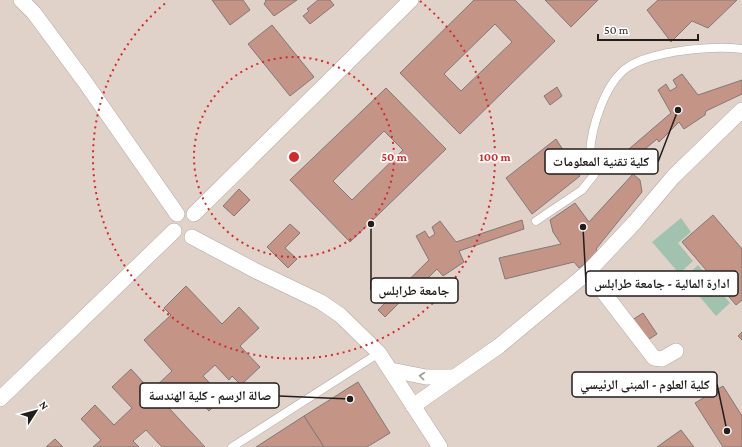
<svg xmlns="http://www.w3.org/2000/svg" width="742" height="447" font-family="'Crimson Pro','Noto Naskh Arabic',serif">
<rect width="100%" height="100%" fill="#e6dfd8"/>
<rect fill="#e0d2c8" x="0" y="0" width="742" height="447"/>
<g fill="#a1c2af">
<path d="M681 218 691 232 678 243 693 261 681 272 677 271 652 242Z"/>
<path d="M698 265 730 303 716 316 684 278Z"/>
</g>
<g fill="#c49587" stroke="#817876" fill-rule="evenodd">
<path d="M212 0H243L250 10 230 25Z"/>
<path d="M265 0H297L274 16 264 4 266 1Z"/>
<path d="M318 0H330L334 5 310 24 303 16 309 11 307 9Z"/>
<path d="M474 0H515L555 41 460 134 400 73ZM495 24 512 42 461 91 444 74Z"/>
<path d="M545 0H598L571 27Z"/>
<path d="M658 0H737L708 28 692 21 671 42 647 10Z"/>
<path d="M272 25 314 77 290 96 248 44Z"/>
<path d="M682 74 698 95 742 80V94L706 111 705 115 684 129 679 122 659 142 657 139 622 168 615 161 671 113 658 90 666 84 670 91 677 87 673 80Z"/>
<path d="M557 87 562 96 550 105 544 96Z"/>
<path d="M386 88 446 149 350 242 290 180ZM384 131 403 150 352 200 333 181Z"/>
<path d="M556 139 580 176 532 214 506 178Z"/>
<path d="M633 174 640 180 642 192 596 249 600 253 579 268 574 262 505 279 499 258 561 244 553 232 550 220 575 203 589 222Z"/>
<path d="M239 189 250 200 234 216 223 206Z"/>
<path d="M713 215 742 249V300L736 305 682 242Z"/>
<path d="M522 220 524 229 459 251 464 262 443 276 437 269 418 288 416 286 385 317 378 310 429 260 416 236 425 231 429 238 435 234 432 227 440 221 456 242Z"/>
<path d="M290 224 300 233 285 248 297 259 288 268 267 247Z"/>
<path d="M186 286 222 324 239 307 259 328 240 346 260 367 241 385 232 376 229 380 215 365 203 376 223 397 209 411 187 388 168 407 205 447H162L146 430 133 441 139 447H93L101 440 81 419 95 405 114 425 132 408 112 387 131 369 151 391 172 371 144 340 171 315 164 308Z"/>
<path d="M643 313 657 334 643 343 629 322Z"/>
<path d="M742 332V340L738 336Z"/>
<path d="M358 382 390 433 367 447H324L304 416Z"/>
<path d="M723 386 742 416V447H723L695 403Z"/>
<path d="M304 416 324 447H256Z"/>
<path d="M681 430 694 447H657Z"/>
<path d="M55 439 63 447H46Z"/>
</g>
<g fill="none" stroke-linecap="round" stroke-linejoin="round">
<defs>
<g id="service">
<path d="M536 221 582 190 594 175C592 168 590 161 590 154 591 128 605 82 628 67 652 51 714 45 742 49"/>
<path d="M232 447 379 353"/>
</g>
<g id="minor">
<path d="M21 0 34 13 85 82 177 214"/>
<path d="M194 214 411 0"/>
<path d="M192 237 256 271 321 302 340 315 379 353 440 447"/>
<path d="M588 272 654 358 662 359 676 351"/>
<path d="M391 370 426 377H453"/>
<path d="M0 399 174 231"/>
<path d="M413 406 499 346 588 272 635 222 673 177 742 110"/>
</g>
</defs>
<use href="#service" stroke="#b0a9a3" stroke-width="9"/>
<use href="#minor" stroke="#b0a9a3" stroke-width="16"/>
<use href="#service" stroke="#fff" stroke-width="8"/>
<use href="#minor" stroke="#fff" stroke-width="15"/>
</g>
<defs><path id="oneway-chevron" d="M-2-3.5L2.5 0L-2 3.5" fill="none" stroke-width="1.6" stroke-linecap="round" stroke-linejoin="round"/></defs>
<use stroke="#9b9a99" href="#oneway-chevron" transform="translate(422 376) rotate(-174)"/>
<g fill="none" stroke="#d62828" stroke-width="2" stroke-dasharray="2 4">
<circle cx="294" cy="157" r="100"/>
<path d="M420 1A201 201 0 1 1 168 1"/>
</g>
<circle cx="294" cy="157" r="6" fill="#d62828" stroke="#fff" stroke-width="2"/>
<g font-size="12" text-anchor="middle" font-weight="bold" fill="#d62828" stroke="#fff" stroke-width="3.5" stroke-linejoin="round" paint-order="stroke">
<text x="394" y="161">50 m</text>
<text x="495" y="161">100 m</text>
</g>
<path fill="none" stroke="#211e1c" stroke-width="1.5" d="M678 110L658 162M583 227L586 283M371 224L371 290M727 431L717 384M350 399L279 396"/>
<g fill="#211e1c" stroke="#fff" stroke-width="1.5">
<circle cx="678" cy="110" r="4"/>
<circle cx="583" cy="227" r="4"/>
<circle cx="371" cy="224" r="4"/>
<circle cx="727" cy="431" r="4"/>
<circle cx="350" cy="399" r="4"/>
</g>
<g fill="#fff" stroke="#211e1c" stroke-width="1.5">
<rect x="545" y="149" width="113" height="25" rx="4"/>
<rect x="586" y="271" width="152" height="25" rx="4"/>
<rect x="371" y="278" width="87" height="25" rx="4"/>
<rect x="572" y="372" width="145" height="25" rx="4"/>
<rect x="140" y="383" width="139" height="25" rx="4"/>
</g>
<g font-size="13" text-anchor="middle" font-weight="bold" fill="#211e1c">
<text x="601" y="166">كلية تقنية المعلومات</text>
<text x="662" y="288">ادارة المالية - جامعة طرابلس</text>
<text x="414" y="295">جامعة طرابلس</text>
<text x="645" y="389">كلية العلوم - المبنى الرئيسي</text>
<text x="210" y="400">صالة الرسم - كلية الهندسة</text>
</g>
<g transform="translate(36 411) rotate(54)" stroke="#ffffff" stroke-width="3" paint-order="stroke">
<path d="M0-3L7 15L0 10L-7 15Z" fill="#211e1c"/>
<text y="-6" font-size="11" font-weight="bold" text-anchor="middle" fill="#211e1c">N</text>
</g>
<path d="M598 34v6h100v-6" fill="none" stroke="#211e1c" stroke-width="2"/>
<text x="604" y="34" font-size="12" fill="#211e1c" stroke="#ffffff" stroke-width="3" paint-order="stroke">50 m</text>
</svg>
